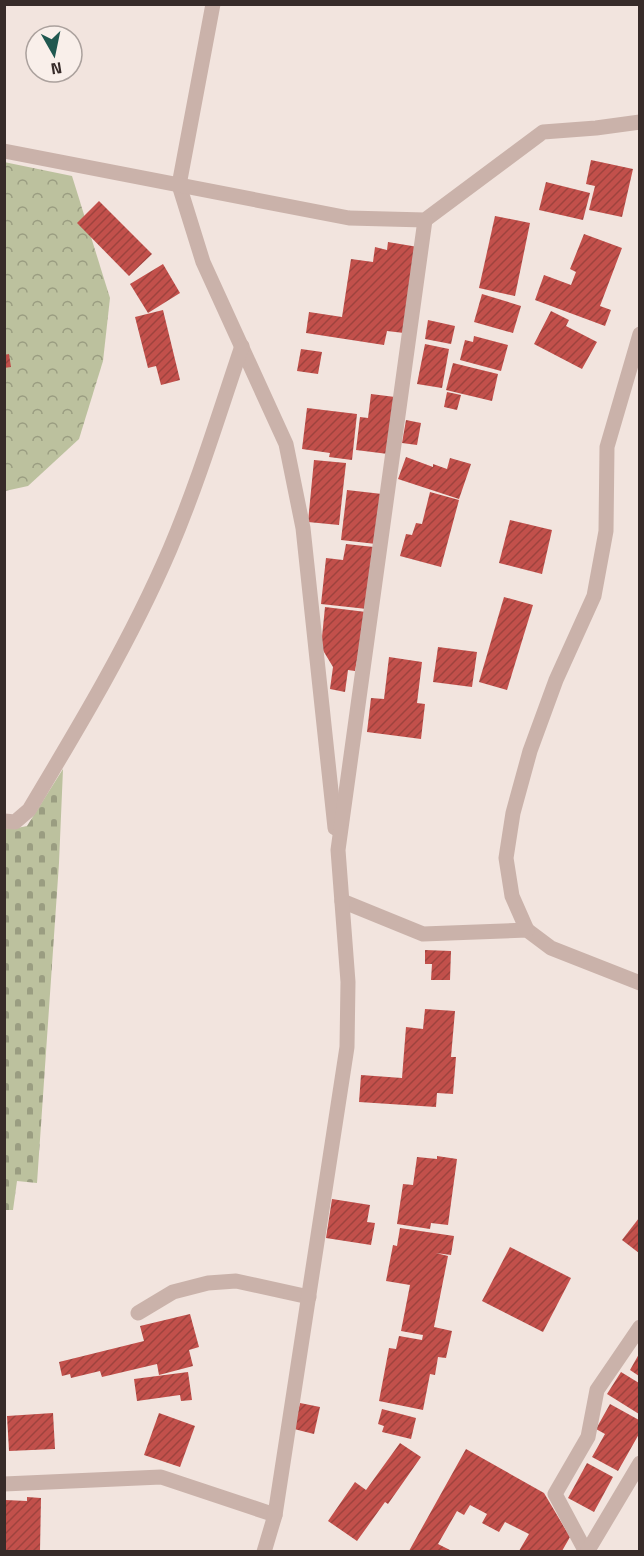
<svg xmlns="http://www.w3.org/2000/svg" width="644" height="1556" font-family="'Titillium Web',sans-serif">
<defs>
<pattern id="forest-crowns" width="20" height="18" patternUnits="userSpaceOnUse" patternTransform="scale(1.5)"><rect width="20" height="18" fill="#bcc19e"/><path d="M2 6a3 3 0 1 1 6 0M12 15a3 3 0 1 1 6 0" fill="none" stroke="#9a9d81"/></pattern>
<pattern id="cemetery-stones" width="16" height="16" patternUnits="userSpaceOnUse" patternTransform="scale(1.5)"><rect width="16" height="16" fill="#bcc19e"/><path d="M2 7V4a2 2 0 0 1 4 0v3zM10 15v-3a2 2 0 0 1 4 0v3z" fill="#9a9d81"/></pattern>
<pattern id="building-hatch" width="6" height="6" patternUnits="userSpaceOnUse" patternTransform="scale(1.5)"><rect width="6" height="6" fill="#c2504b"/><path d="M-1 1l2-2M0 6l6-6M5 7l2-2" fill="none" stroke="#9e433e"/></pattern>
</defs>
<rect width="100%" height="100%" fill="#f2e4de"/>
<path fill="url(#forest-crowns)" d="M4 162 72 176 110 298 103 361 79 439 28 486 5 491Z"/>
<path fill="url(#cemetery-stones)" d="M63 769 59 863 37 1183 17 1181 13 1210H5V828L12 829 27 826Z"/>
<g fill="url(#building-hatch)">
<path d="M591 160 633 169 622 217 589 210 595 186 586 184Z"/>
<path d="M546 182 590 193 583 220 539 210Z"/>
<path d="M99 201 152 254 129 276 77 223Z"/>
<path d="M495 216 530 223 515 296 479 288Z"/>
<path d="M584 234 622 248 600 306 611 310 605 326 535 300 544 275 571 285 576 272 570 269Z"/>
<path d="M388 242 418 247 404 333 387 331 384 345 306 333 309 312 342 317 351 259 373 262 375 247 387 250Z"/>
<path d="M163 264 180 293 148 313 130 284Z"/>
<path d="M482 294 521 306 513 333 474 322Z"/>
<path d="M163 310 180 380 161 385 156 366 148 368 135 317Z"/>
<path d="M551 311 569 320 566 326 597 342 582 369 534 344Z"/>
<path d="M428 320 455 326 451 344 425 339Z"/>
<path d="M474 336 508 345 501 371 460 360 465 340 473 342Z"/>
<path d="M425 344 449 349 442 388 417 384Z"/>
<path d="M301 349 322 352 318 374 297 371Z"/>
<path d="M9 354 11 367 4 368V355Z"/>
<path d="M453 363 498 374 492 401 446 390Z"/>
<path d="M447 392 461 395 457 410 444 407Z"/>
<path d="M371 394 395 397 388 454 356 450 360 417 368 418Z"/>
<path d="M307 408 357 414 352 460 329 457 330 453 302 449Z"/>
<path d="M406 420 421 423 417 445 402 443Z"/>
<path d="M406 457 433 467V464L447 469 450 458 471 464 459 499 398 479Z"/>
<path d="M314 460 346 463 339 525 308 522Z"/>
<path d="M347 490 382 494 376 544 341 540Z"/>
<path d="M430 492 459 500 441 567 400 556 406 534 412 535 416 523 422 524Z"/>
<path d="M510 520 552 530 542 574 499 563Z"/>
<path d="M346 544 374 547 367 609 321 604 326 558 343 560Z"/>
<path d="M504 597 533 605 507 690 479 682Z"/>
<path d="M325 607 366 612 355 671 348 670 345 692 330 689 333 667 321 647Z"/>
<path d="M438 647 477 652 472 687 433 682Z"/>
<path d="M389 657 422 662 417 703 425 704 421 739 367 732 371 698 384 699Z"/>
<path d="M425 950 451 951 450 980H431L432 964H425Z"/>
<path d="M425 1009 455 1011 451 1057H456L453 1094 437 1093 436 1107 359 1102 361 1075 402 1078 406 1027 423 1029Z"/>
<path d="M437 1156 457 1159 448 1225 431 1223 430 1229 397 1224 403 1184 413 1185 417 1157 437 1159Z"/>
<path d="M332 1199 370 1205 367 1222 375 1223 371 1245 326 1238Z"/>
<path d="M639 1218V1253L622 1240Z"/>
<path d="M400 1228 454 1236 451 1255 436 1253 448 1256 434 1327 452 1331 446 1358 438 1357 435 1375 430 1374 423 1410 379 1401 389 1348 396 1349 399 1336 422 1340 423 1335 401 1331 410 1285 386 1281 393 1245 397 1246Z"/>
<path d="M510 1247 571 1278 543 1332 482 1301Z"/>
<path d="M190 1314 199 1347 189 1350 193 1366 159 1375 157 1364 102 1377 100 1371 71 1378 70 1374 62 1376 59 1362 144 1341 140 1326Z"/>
<path d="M639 1354V1376L630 1370Z"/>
<path d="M188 1372 192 1400 181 1401 180 1395 137 1401 134 1379Z"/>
<path d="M621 1372 639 1383V1414L607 1394Z"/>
<path d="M300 1403 320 1407 314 1434 294 1429Z"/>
<path d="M610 1404 639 1420V1434L618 1471 592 1457 605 1434 596 1429Z"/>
<path d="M382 1409 416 1418 411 1439 382 1432 384 1426 378 1424Z"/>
<path d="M53 1413 55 1449 9 1451 7 1416Z"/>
<path d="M159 1413 195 1426 180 1467 144 1455Z"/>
<path d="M400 1443 421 1457 388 1504 385 1502 357 1541 328 1521 355 1482 366 1490Z"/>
<path d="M466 1449 544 1493 570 1537 562 1551H519L529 1534 505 1522 499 1532 482 1523 487 1514 470 1505 464 1515 457 1511 438 1544 452 1551H409Z"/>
<path d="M587 1463 613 1477 594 1512 568 1498Z"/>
<path d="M27 1497 41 1498 40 1551H4L5 1500 27 1501Z"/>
</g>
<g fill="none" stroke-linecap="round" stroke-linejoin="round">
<g stroke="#cab2aa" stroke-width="15">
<path d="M213 4 179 185 203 262 286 444 303 528 335 828"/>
<path d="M4 151 349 218 425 220 543 132 596 128 640 122"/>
<path d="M4 821 15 822 29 810C80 725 131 640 170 549 198 483 219 414 242 346"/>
<path d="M342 901 423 934 527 930 551 948 640 983"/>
<path d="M527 930 512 896 506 858 513 813 530 751 556 680 594 596 606 531 607 447 640 334"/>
<path d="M138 1313 173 1292 208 1283 236 1281 309 1297"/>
<path d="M4 1484 161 1477 275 1515"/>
<path d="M264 1552 275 1515 347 1047 348 982 338 850 425 220"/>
<path d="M586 1552 555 1494 588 1437 597 1390 640 1327"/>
<path d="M587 1552 640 1463"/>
</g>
</g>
<rect width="644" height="1556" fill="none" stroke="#372b29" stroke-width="12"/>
<g transform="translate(54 54) rotate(171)"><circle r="28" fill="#f9efea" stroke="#aba19d" stroke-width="1.5"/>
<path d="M0-4.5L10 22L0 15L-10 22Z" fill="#205850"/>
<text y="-9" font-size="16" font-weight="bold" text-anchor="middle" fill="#372b29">N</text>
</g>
</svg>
